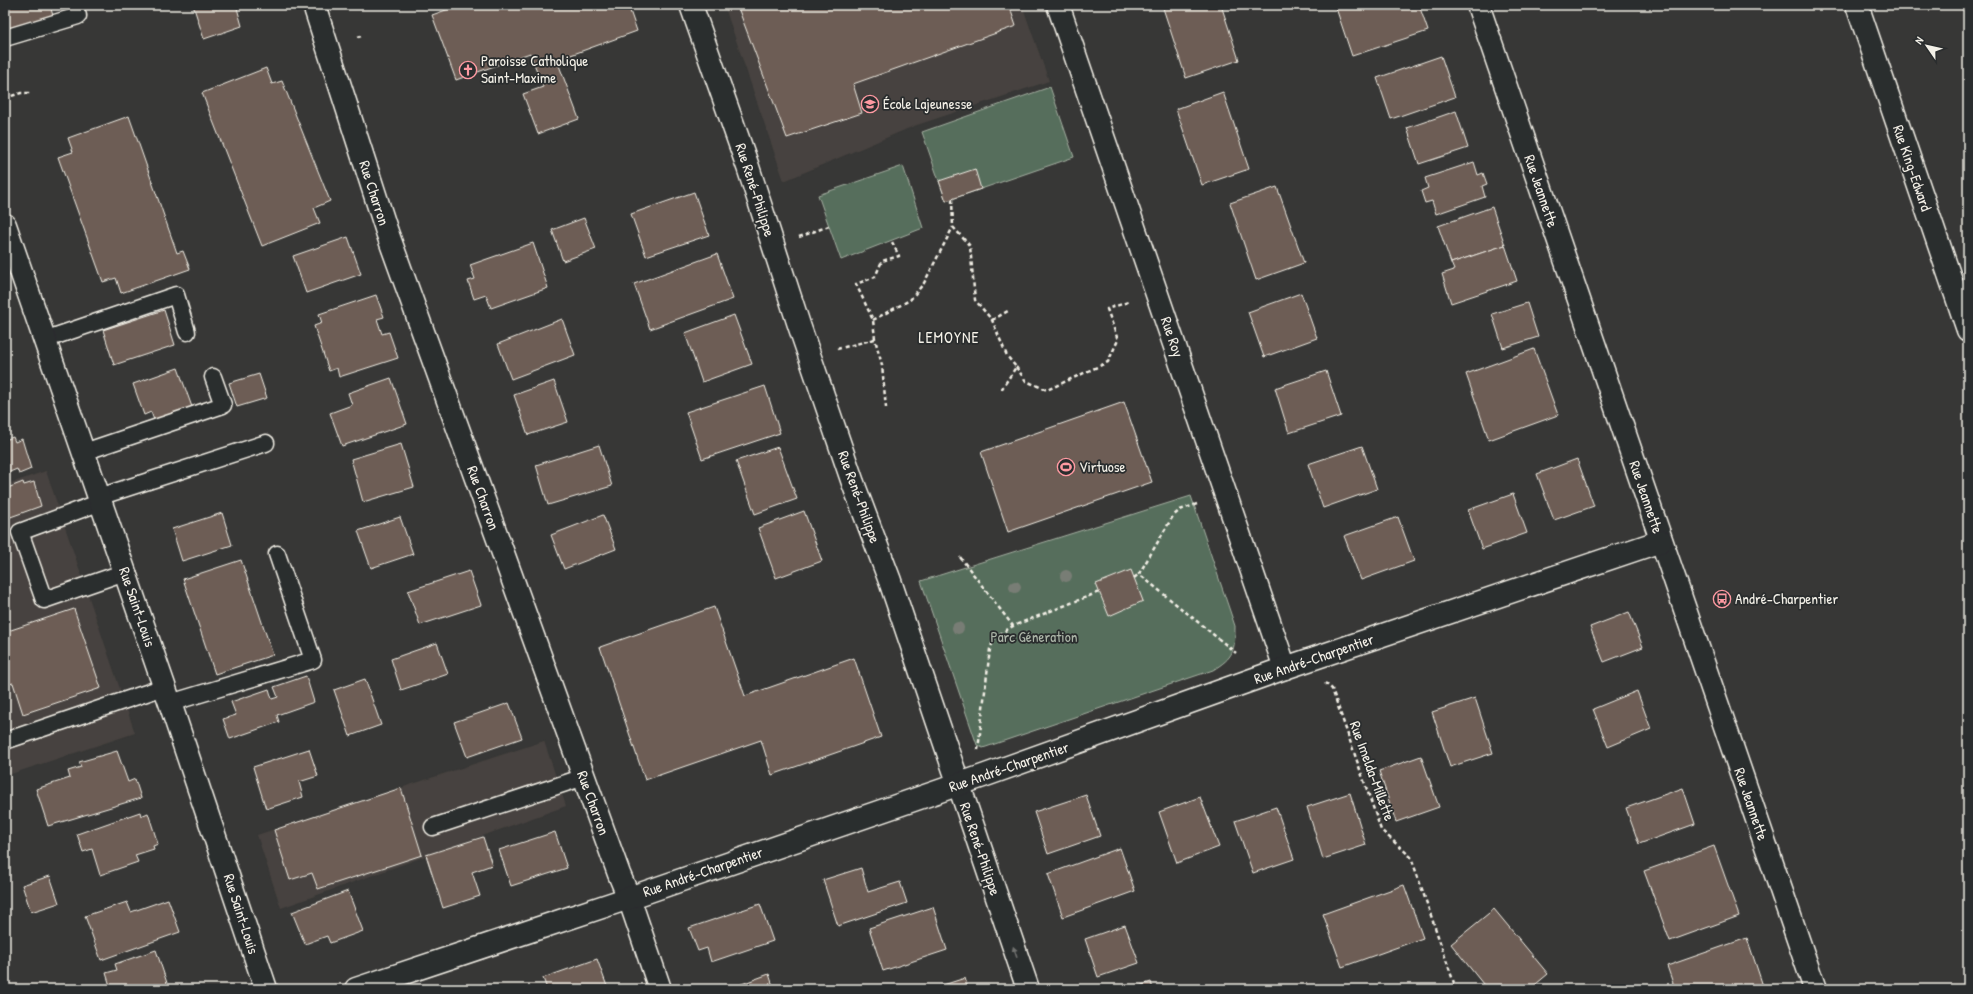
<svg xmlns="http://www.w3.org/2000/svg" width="1973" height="994" font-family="'Patrick Hand',sans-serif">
<rect width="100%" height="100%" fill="#373736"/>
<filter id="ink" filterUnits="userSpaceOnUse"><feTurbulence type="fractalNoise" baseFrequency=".025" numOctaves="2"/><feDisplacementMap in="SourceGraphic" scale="8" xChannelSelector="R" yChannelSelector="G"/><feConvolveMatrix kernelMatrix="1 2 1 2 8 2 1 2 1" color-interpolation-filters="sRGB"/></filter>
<g filter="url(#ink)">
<g fill="#47423f">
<path d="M724 5H1022L1049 81 914 126 784 181Z"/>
<path d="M46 471 135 733 5 776V485Z"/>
<path d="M544 741 566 806 281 908 257 835Z"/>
</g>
<g fill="#566e5c" stroke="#a5b0a2">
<path d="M1050 87 1074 157 946 201 922 132Z"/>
<path d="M903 166 923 228 841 260 818 195Z"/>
<path d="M1191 496 1235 626C1235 651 1234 657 1213 670L983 748 977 745 921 581Z"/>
</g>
<g fill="#6d5d54" stroke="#f4f1e8">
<path d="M5 5H50L53 16 5 31Z"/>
<path d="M193 5H248L237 8 242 26 204 39Z"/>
<path d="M460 5H628L637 31 557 60 579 119 538 134 523 94 543 87 530 53 456 80 432 15Z"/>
<path d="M737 5H1009L1016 26 853 84 862 113 787 138Z"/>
<path d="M1162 5H1221L1239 60 1186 78Z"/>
<path d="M1335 5H1419L1428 31 1352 56Z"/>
<path d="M1441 56 1455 97 1391 119 1377 78Z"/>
<path d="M266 68 272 84 282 81 330 201 314 208 320 223 262 246 202 93Z"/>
<path d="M1223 92 1249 169 1202 185 1176 109Z"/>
<path d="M1456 111 1468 148 1419 164 1407 128Z"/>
<path d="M129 116 177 253 183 251 190 269 121 293 116 278 103 282 58 157 73 152 68 138Z"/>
<path d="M1474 162 1478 175 1483 173 1487 184 1482 186 1485 197 1436 214 1432 201 1425 203 1421 191 1428 188 1425 178Z"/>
<path d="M975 169 981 189 946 201 939 181Z"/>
<path d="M1277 187 1304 263 1256 280 1230 203Z"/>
<path d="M694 192 709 235 646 256 631 214Z"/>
<path d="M1492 207 1505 245 1451 263 1438 226Z"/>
<path d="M584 218 596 249 563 261 552 230Z"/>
<path d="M348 237 361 274 306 293 293 256Z"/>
<path d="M533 243 548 288 491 308 486 295 474 299 468 281 475 279 470 265Z"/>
<path d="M1505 245 1517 281 1451 303 1442 274 1454 270 1451 263Z"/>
<path d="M717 254 733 299 650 329 634 284Z"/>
<path d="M1301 293 1317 338 1264 357 1248 312Z"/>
<path d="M376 295 384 317 377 319 382 334 389 332 398 358 339 377 337 368 329 371 314 326 322 323 319 314Z"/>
<path d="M1527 303 1538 337 1503 348 1492 314Z"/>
<path d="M164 310 175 345 114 365 103 330Z"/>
<path d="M734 315 752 364 702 382 685 333Z"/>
<path d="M562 319 575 355 511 379 498 344Z"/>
<path d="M1534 349 1558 415 1489 440 1466 374Z"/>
<path d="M178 368 192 407 154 420 151 412 144 415 133 384Z"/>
<path d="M1326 371 1341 416 1289 433 1275 388Z"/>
<path d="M259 374 267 398 237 407 229 383Z"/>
<path d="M391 378 407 424 342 446 330 413 352 405 348 393Z"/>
<path d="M554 381 568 422 528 435 514 395Z"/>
<path d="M765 386 780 433 702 459 686 412Z"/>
<path d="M1124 402 1152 482 1008 532 981 452Z"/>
<path d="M13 437 15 442 22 439 31 469 19 474 17 469 5 474V440Z"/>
<path d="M401 444 414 487 363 502 351 459Z"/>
<path d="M599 445 612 486 548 505 536 465Z"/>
<path d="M1362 446 1377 489 1323 508 1308 464Z"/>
<path d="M778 447 797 499 755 514 736 461Z"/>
<path d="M1577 459 1594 506 1554 520 1537 474Z"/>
<path d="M23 482 24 485 34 482 41 506 5 519V489Z"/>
<path d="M1513 494 1527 533 1482 549 1468 510Z"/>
<path d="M804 511 822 561 776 578 758 528Z"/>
<path d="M222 513 232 545 182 561 172 529Z"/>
<path d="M603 515 616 549 564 569 551 535Z"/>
<path d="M400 517 413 554 371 568 358 531Z"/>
<path d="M1398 517 1414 561 1361 580 1344 536Z"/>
<path d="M241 560 273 655 215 674 183 579Z"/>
<path d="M1131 570 1143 601 1109 616 1096 584Z"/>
<path d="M469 571 481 605 420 625 408 591Z"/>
<path d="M714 607 745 696 854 658 881 737 772 775 761 740 645 780 600 647Z"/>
<path d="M74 609 101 688 23 714 13 683 9 684 5 671V632Z"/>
<path d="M1629 612 1643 647 1604 662 1590 627Z"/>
<path d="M437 643 448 674 401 690 391 659Z"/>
<path d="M306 676 314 702 277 715 279 722 230 739 223 719 236 715 231 702 269 689 272 699 278 697 274 687Z"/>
<path d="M365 679 381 725 350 736 334 690Z"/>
<path d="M1637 691 1651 729 1608 747 1593 709Z"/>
<path d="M1475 698 1493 753 1450 767 1432 712Z"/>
<path d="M509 703 522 738 467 757 454 722Z"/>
<path d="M309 749 318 776 299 782 303 797 266 809 253 767Z"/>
<path d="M117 751 128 782 135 779 141 798 48 826 36 789 70 778 68 771 81 767 79 762Z"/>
<path d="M1421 756 1439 807 1396 822 1379 771Z"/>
<path d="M401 788 422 855 318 889 312 873 290 880 274 830Z"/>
<path d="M1683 788 1695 824 1639 844 1626 808Z"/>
<path d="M1350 793 1366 845 1323 859 1307 807Z"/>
<path d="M1086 795 1100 836 1048 854 1034 812Z"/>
<path d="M1200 797 1219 847 1177 863 1159 812Z"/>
<path d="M1276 807 1294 859 1253 873 1235 821Z"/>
<path d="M140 812 141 816 148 813 158 844 153 846 154 849 135 855 138 862 100 875 92 849 83 852 77 834Z"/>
<path d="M555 832 567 868 511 886 499 850Z"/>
<path d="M483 837 492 865 472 872 480 896 443 908 426 855Z"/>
<path d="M1714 846 1739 916 1670 941 1644 871Z"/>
<path d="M1120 848 1135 891 1063 917 1048 874Z"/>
<path d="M861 868 868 892 900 882 907 903 838 926 823 880Z"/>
<path d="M50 876 59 903 31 912 22 885Z"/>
<path d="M1404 885 1423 938 1342 967 1323 914Z"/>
<path d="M348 891 363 931 330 943 327 936 305 944 292 912Z"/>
<path d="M168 899 180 932 101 960 85 916 127 902 131 912Z"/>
<path d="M760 904 773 941 711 962 707 948 698 951 689 928Z"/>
<path d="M933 907 947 950 883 971 869 928Z"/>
<path d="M1494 909 1548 974 1530 989H1487L1451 944Z"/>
<path d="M1125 925 1139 963 1098 977 1085 939Z"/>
<path d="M1747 938 1764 989H1675L1667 966Z"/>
<path d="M156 950 169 989H111L106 973 117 970 115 964Z"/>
<path d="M597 959 608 989H547L543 978Z"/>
<path d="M769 974 774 989H728Z"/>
<path d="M965 978 968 989H931Z"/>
<path d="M1151 982 1153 989H1129Z"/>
</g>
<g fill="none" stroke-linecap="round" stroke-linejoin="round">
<defs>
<g id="lane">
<path d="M5 38 78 16 75 5"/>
<path d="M44 340 176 295 187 332"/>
<path d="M84 452 223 405 213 377"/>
<path d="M99 497 266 443"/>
<path d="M101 502 20 532 44 600 125 572"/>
<path d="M170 703 313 660 277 554"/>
<path d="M5 741 164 687"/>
<path d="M433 827 584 777"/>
</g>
<g id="street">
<path d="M314 5 387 232 619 874 629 898 660 989"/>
<path d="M691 5 748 167 799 325 853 483 890 581 1028 989"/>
<path d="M1058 5 1285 668"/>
<path d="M1478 5 1815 989"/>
<path d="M1857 5 1968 330"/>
<path d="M356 989 629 898 983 776 1285 668 1661 541"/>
</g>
<path id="primary" d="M5 225 170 703 266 989"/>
</defs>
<use href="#lane" stroke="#f4f1e8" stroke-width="19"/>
<use href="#street" stroke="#f4f1e8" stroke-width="25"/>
<use href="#primary" stroke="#f4f1e8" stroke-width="25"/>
<g stroke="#f4f1e8" stroke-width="2.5" stroke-dasharray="4 3" stroke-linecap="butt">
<path d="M358 37 361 36"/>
<path d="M5 98 21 93H30"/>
<path d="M952 199 953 227 970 246 975 300 992 320 1007 356 1016 367 1001 390"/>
<path d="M799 237 829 226"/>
<path d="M873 320 910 300 924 283 953 227"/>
<path d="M992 320 1008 311"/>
<path d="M837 349 875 339"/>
<path d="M1016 367 1026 381 1047 390 1108 362 1118 340 1107 309 1128 302"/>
<path d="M886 408 882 365 875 339 873 320 856 284 875 277 882 261 899 256 891 240"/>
<path d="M1197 504 1180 510 1173 516 1139 574 1236 653"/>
<path d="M960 557 1013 626 1099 592"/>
<path d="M1134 578 1139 574"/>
<path d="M1325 683 1332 689 1381 830 1411 857 1456 989"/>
<path d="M978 750 990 649 995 637 1013 626"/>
</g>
<use href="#lane" stroke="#2a2d2e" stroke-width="16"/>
<use href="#street" stroke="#2a2d2e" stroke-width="22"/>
<use href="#primary" stroke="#2a2d2e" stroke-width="22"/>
</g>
<g fill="#787d75">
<circle cx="1066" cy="576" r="6"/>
<circle cx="1015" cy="587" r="6"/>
<circle cx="958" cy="628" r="6"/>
</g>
<defs><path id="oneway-solid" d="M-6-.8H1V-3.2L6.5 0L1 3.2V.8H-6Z"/></defs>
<use fill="#71726f" href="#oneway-solid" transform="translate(1015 952) rotate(-109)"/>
</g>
<defs>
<symbol id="church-ring" viewBox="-11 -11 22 22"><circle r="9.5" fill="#2a2d2e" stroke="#ff9aa2" stroke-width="1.5"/><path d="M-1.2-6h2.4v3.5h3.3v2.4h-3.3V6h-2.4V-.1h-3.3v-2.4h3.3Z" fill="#ff9aa2"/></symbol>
<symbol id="school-ring" viewBox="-11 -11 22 22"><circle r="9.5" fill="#2a2d2e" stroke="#ff9aa2" stroke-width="1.5"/><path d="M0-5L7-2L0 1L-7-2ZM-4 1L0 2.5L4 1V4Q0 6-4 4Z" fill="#ff9aa2"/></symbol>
<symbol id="stadium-ring" viewBox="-11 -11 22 22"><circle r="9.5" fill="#2a2d2e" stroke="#ff9aa2" stroke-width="1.5"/><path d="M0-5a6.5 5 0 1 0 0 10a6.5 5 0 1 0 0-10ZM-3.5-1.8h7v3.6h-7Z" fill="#ff9aa2"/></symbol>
<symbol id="bus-ring" viewBox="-11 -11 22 22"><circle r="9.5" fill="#2a2d2e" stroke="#ff9aa2" stroke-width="1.5"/><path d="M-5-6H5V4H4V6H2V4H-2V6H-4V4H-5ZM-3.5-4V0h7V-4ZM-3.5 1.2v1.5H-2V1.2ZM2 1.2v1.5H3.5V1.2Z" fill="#ff9aa2"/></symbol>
</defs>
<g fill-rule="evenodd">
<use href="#church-ring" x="458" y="60" width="20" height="20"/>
<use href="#school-ring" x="860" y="94" width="20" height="20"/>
<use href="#stadium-ring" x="1056" y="457" width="20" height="20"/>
<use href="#bus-ring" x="1712" y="589" width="20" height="20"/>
</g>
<g text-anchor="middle" stroke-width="3.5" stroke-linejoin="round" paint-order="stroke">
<g font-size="15" fill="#f4f1e8" stroke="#2a2d2e" text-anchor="start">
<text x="481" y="66">Paroisse Catholique<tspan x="481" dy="17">Saint-Maxime</tspan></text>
<text x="883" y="109">École Lajeunesse</text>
<text x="1079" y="472">Virtuose</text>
<text x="1735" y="604">André-Charpentier</text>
</g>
<g font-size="15" fill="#f4f1e8" stroke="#2a2d2e">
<text transform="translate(1912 168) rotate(71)" y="5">Rue King-Edward</text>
<text transform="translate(755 190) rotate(72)" y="5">Rue René-Philippe</text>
<text transform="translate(1541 191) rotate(71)" y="5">Rue Jeannette</text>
<text transform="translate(374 193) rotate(72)" y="5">Rue Charron</text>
<text transform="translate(1172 337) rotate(71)" y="5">Rue Roy</text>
<text transform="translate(859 497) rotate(70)" y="5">Rue René-Philippe</text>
<text transform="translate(1646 497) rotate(71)" y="5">Rue Jeannette</text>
<text transform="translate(483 498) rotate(70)" y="5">Rue Charron</text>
<text transform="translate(137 607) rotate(71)" y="5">Rue Saint-Louis</text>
<text transform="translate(1314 659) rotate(-19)" y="5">Rue André-Charpentier</text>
<text transform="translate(1009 767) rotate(-19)" y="5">Rue André-Charpentier</text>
<text transform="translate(1372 771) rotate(70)" y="5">Rue Imelda-Millette</text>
<text transform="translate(593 803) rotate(70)" y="5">Rue Charron</text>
<text transform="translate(1751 804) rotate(71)" y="5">Rue Jeannette</text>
<text transform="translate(980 849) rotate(71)" y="5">Rue René-Philippe</text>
<text transform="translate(703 872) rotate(-19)" y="5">Rue André-Charpentier</text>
<text transform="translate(241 914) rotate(72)" y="5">Rue Saint-Louis</text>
</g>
<g font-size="15" fill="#adb6a9" stroke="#2a2d2e">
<text x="1034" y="642">Parc Géneration</text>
</g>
<g font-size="16" letter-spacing="1" fill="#f4f1e8" stroke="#2a2d2e">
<text x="949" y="343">LEMOYNE</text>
</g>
</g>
<rect width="1973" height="994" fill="none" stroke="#2a2d2e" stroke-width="20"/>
<rect x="10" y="10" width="1953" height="974" fill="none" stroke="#f4f1e8" stroke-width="1.5" filter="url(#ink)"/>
<g transform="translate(1927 46) rotate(304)" stroke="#2a2d2e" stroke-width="3" paint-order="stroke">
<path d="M0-3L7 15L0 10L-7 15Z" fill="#f4f1e8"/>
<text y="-6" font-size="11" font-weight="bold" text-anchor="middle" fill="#f4f1e8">N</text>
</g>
</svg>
